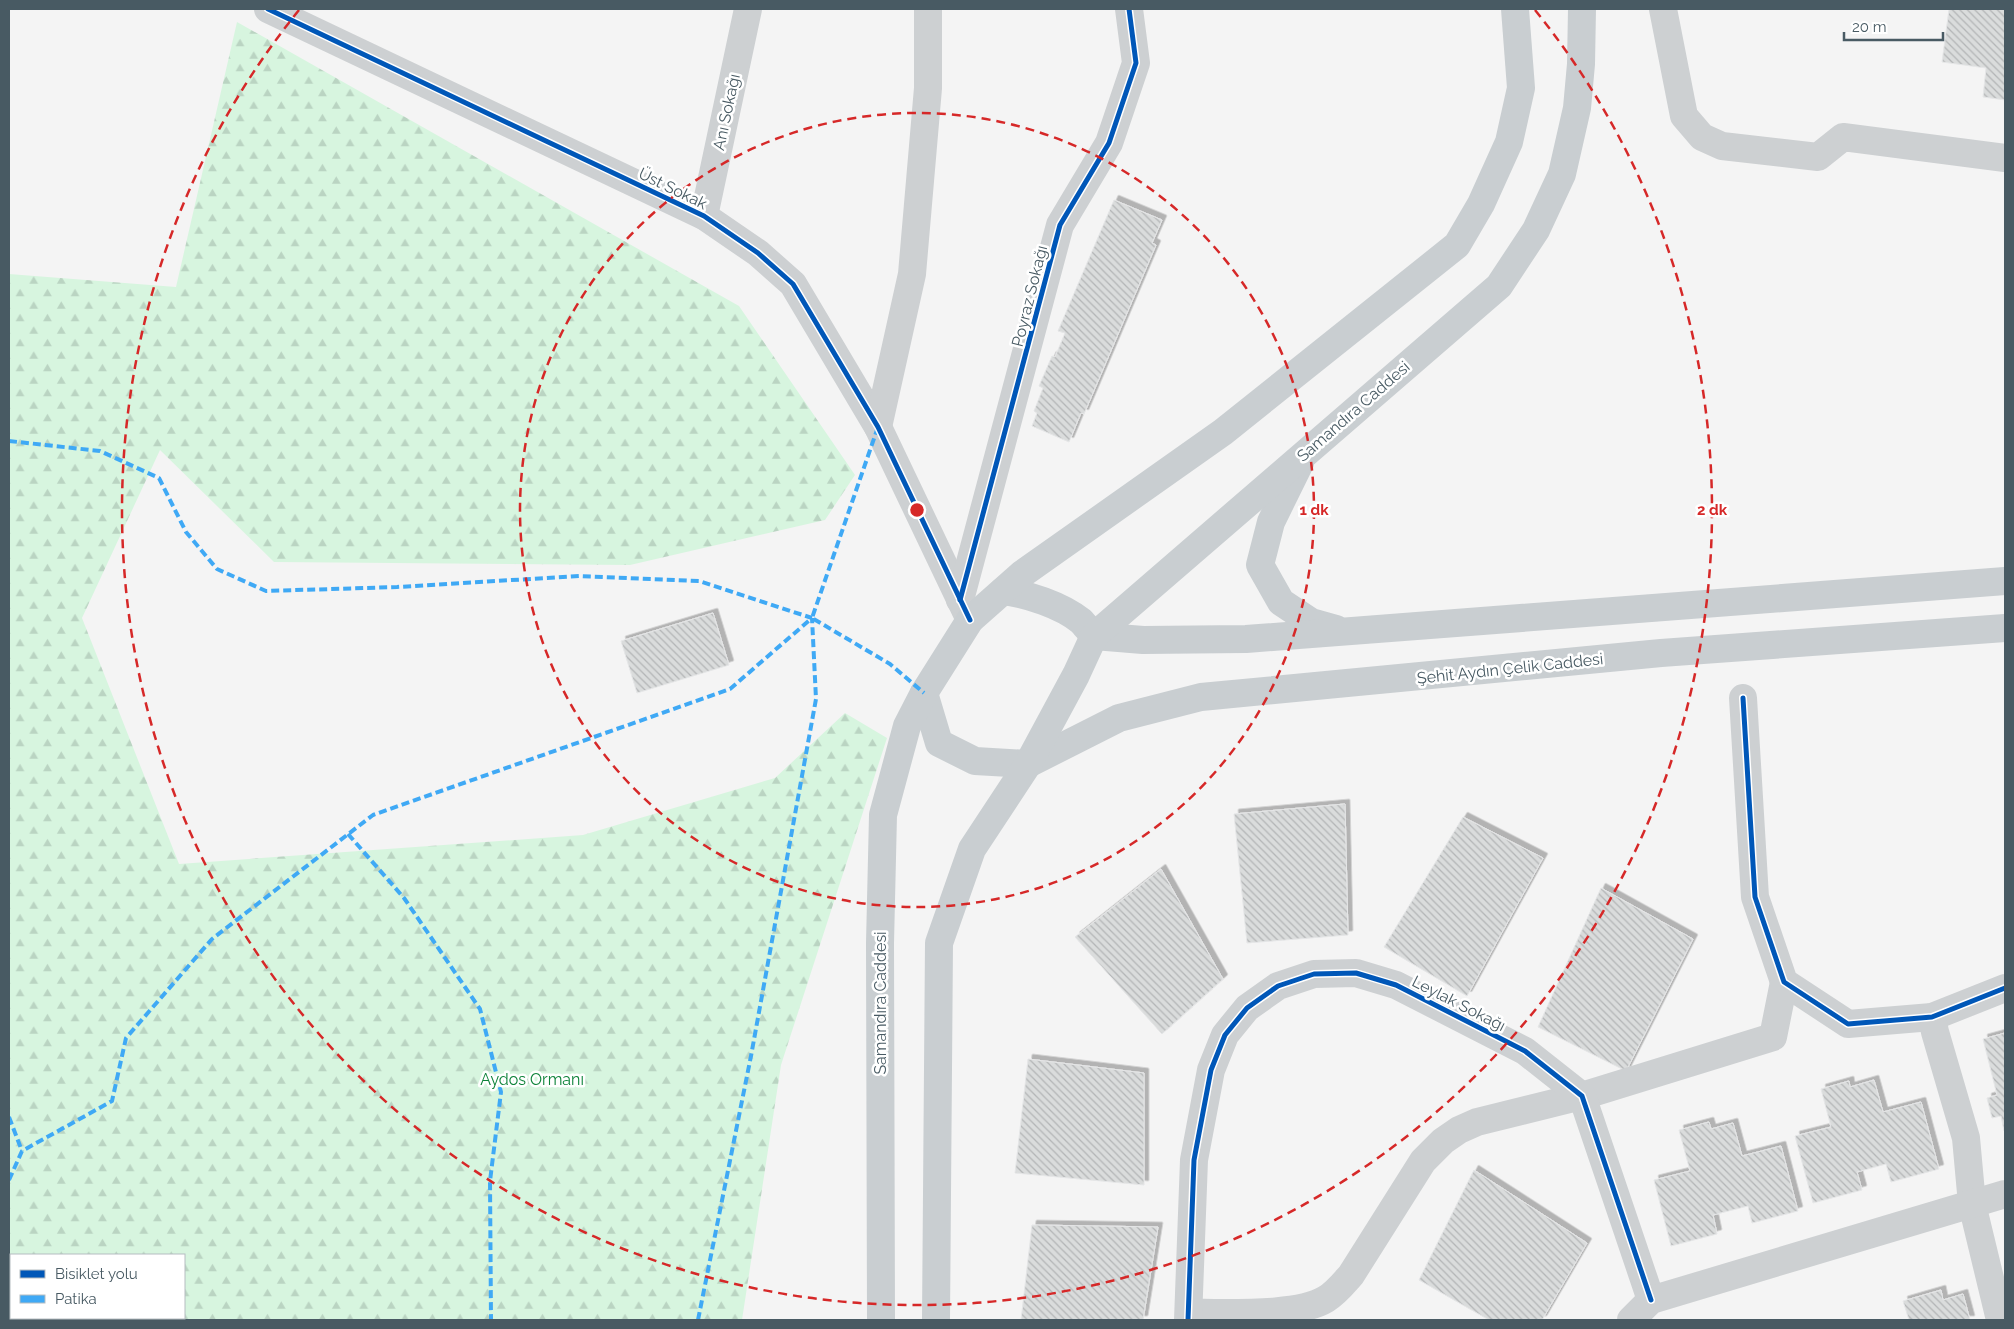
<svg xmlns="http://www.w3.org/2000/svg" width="2014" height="1329" font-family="Raleway,sans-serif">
<defs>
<pattern id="forest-firs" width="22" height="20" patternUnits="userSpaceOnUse" patternTransform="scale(1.25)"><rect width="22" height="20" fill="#d7f5df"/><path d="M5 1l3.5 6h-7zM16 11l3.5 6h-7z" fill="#bad4c2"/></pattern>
<pattern id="building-back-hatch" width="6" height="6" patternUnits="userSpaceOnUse" patternTransform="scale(1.25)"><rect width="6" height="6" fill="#dadcdc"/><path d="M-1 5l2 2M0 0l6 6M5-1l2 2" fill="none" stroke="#b3b5b6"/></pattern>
<filter id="shadow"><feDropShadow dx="4.5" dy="-4.5" stdDeviation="0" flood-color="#0004"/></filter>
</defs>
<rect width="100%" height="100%" fill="#f4f4f4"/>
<path fill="url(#forest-firs)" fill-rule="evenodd" d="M237 22 739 306 855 475 825 520 630 565 274 562 160 450 82 618 179 864 583 835 775 778 845 713 887 738 781 1065 742 1320H9V274L176 287ZM11 1255H184V1318H11Z"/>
<g fill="url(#building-back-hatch)" stroke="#e5e6e7" filter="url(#shadow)">
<path d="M1949 9H2005V100L1983 97 1986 68 1942 62Z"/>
<path d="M1114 200 1162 220 1152 243 1156 245 1084 414 1081 413 1069 442 1032 426 1037 413 1034 411 1043 388 1039 386 1052 356 1055 357 1065 333 1058 331Z"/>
<path d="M713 613 729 665 637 693 621 641Z"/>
<path d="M1345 804 1348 935 1247 943 1234 814Z"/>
<path d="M1463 817 1543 858 1467 996 1384 947Z"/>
<path d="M1161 869 1223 979 1162 1034 1075 937Z"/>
<path d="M1601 888 1693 939 1626 1071 1538 1027Z"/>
<path d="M2005 1033V1131H2004L2001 1116 1992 1118 1987 1098 1997 1095 1983 1039Z"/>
<path d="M1028 1059 1144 1073V1185L1015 1173Z"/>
<path d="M1874 1080 1883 1112 1921 1102 1939 1169 1891 1182 1886 1164 1857 1172 1862 1190 1813 1203 1795 1136 1831 1127 1821 1089 1849 1081 1850 1087Z"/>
<path d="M1709 1122 1711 1129 1733 1123 1742 1156 1781 1146 1798 1211 1752 1223 1748 1206 1713 1215 1717 1234 1671 1246 1654 1180 1690 1171 1679 1130Z"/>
<path d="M1474 1170 1587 1243 1542 1320H1489L1419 1280Z"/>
<path d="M1032 1225 1158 1227 1143 1320H1021Z"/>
<path d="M1941 1290 1943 1300 1963 1294 1970 1320H1909L1903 1301Z"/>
</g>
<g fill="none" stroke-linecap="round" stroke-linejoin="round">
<g stroke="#cdd0d2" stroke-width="28">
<path d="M268 9 704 216 758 253 793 284 878 427 970 620"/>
<path d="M1663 9 1684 116 1702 137 1722 146 1818 157 1843 137 2005 158"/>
<path d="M704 216 748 9"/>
<path d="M878 427 912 274 928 88V9"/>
<path d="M960 600 1060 225 1109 143 1136 63 1129 9"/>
<path d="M1743 698 1755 897 1784 982 1848 1024 1932 1017 2005 988"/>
<path d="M1932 1017 1935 1032 1966 1138 1972 1204 2000 1320"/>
<path d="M1189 1313C1224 1312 1297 1317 1326 1299 1336 1293 1343 1284 1351 1275L1423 1161 1443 1141 1459 1130 1477 1122 1582 1096 1773 1037 1784 982"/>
<path d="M1188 1320 1194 1160 1211 1070 1225 1035 1247 1008 1278 986 1314 974 1356 973 1396 985 1525 1051 1582 1096 1651 1300"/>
<path d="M1631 1320 1651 1300 2005 1194"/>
</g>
<g stroke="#c9ced1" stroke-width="28">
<path d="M1300 463 1271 522 1260 565 1281 602 1311 622 1336 629"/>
<path d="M1003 591C1027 594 1061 605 1081 621 1085 625 1090 632 1094 636L1143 640 1246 639 2005 581"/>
<path d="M924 693 939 743 975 761 1028 764"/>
<path d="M1028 764 1119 718 1201 697 1661 653 2005 628"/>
<path d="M881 1320 880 943 883 815 907 726 924 693 970 620 1022 574 1223 432 1457 245 1481 204 1509 142 1521 88 1515 9"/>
<path d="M936 1320 939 943 972 849 1028 764 1076 675 1094 636 1499 286 1536 230 1562 174 1577 108 1581 64 1582 9"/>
</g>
<g stroke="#3fa9f5" stroke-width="4" stroke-dasharray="8 4" stroke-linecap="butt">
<path d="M878 427 812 618 890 664 924 693"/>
<path d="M9 441 100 451 159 478 186 532 217 569 266 591 397 587 579 576 699 581 812 618"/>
<path d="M348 834 404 898 480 1009 501 1092 490 1181 491 1320"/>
<path d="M9 1117 22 1151"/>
<path d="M9 1180 22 1151 112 1101 126 1038 212 939 373 815 730 689 812 618"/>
<path d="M9 1313H11"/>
<path d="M36 1318 51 1320"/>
<path d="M698 1320 751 1056 816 699 812 618"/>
</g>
<defs>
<g id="cycleway">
<path d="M268 9 704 216 758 253 793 284 878 427 970 620"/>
<path d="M960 600 1060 225 1109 143 1136 63 1129 9"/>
<path d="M1743 698 1755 897 1784 982 1848 1024 1932 1017 2005 988"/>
<path d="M1188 1320 1194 1160 1211 1070 1225 1035 1247 1008 1278 986 1314 974 1356 973 1396 985 1525 1051 1582 1096 1651 1300"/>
</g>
</defs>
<use href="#cycleway" stroke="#fff" stroke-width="8"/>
<use href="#cycleway" stroke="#0057b8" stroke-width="5"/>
</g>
<g fill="none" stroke="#d62828" stroke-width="2.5" stroke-dasharray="9 6">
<circle cx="917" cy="510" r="397"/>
<path d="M1535 10A795 795 0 1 1 299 10"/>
</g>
<g text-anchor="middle" stroke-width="5" stroke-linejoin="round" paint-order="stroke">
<g font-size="16" fill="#485a63" stroke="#fff">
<text transform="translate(726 112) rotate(-78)" y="6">Anı Sokağı</text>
<text transform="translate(673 188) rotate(26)" y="6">Üst Sokak</text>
<text transform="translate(1029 296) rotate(-76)" y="6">Poyraz Sokağı</text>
<text transform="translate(1353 411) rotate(-41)" y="6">Samandıra Caddesi</text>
<text transform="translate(1510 668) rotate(-6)" y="6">Şehit Aydın Çelik Caddesi</text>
<text transform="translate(880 1003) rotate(-90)" y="6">Samandıra Caddesi</text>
<text transform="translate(1459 1003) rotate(27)" y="6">Leylak Sokağı</text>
</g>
<g font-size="16" fill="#0d8339" stroke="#fff">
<text x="532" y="1085">Aydos Ormanı</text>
</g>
</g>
<circle cx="917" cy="510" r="8" fill="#d62828" stroke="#fff" stroke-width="2.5"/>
<g font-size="15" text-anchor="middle" font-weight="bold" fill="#d62828" stroke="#fff" stroke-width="5" stroke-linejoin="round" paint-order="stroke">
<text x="1314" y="515">1 dk</text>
<text x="1712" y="515">2 dk</text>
</g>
<rect width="2014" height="1329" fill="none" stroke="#485a63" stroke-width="20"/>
<rect x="10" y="1254" width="175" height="65" fill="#ffffff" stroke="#b6bdc1"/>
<rect x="20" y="1270" width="25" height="8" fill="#0057b8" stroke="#b6bdc1"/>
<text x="55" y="1279" font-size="15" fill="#485a63">Bisiklet yolu</text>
<rect x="20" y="1295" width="25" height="8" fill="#3fa9f5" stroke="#b6bdc1"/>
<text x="55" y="1304" font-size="15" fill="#485a63">Patika</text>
<path d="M1844 32v8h99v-8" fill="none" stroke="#485a63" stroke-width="2.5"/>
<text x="1852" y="32" font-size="15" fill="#485a63" stroke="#ffffff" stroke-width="4" paint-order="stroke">20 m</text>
</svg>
